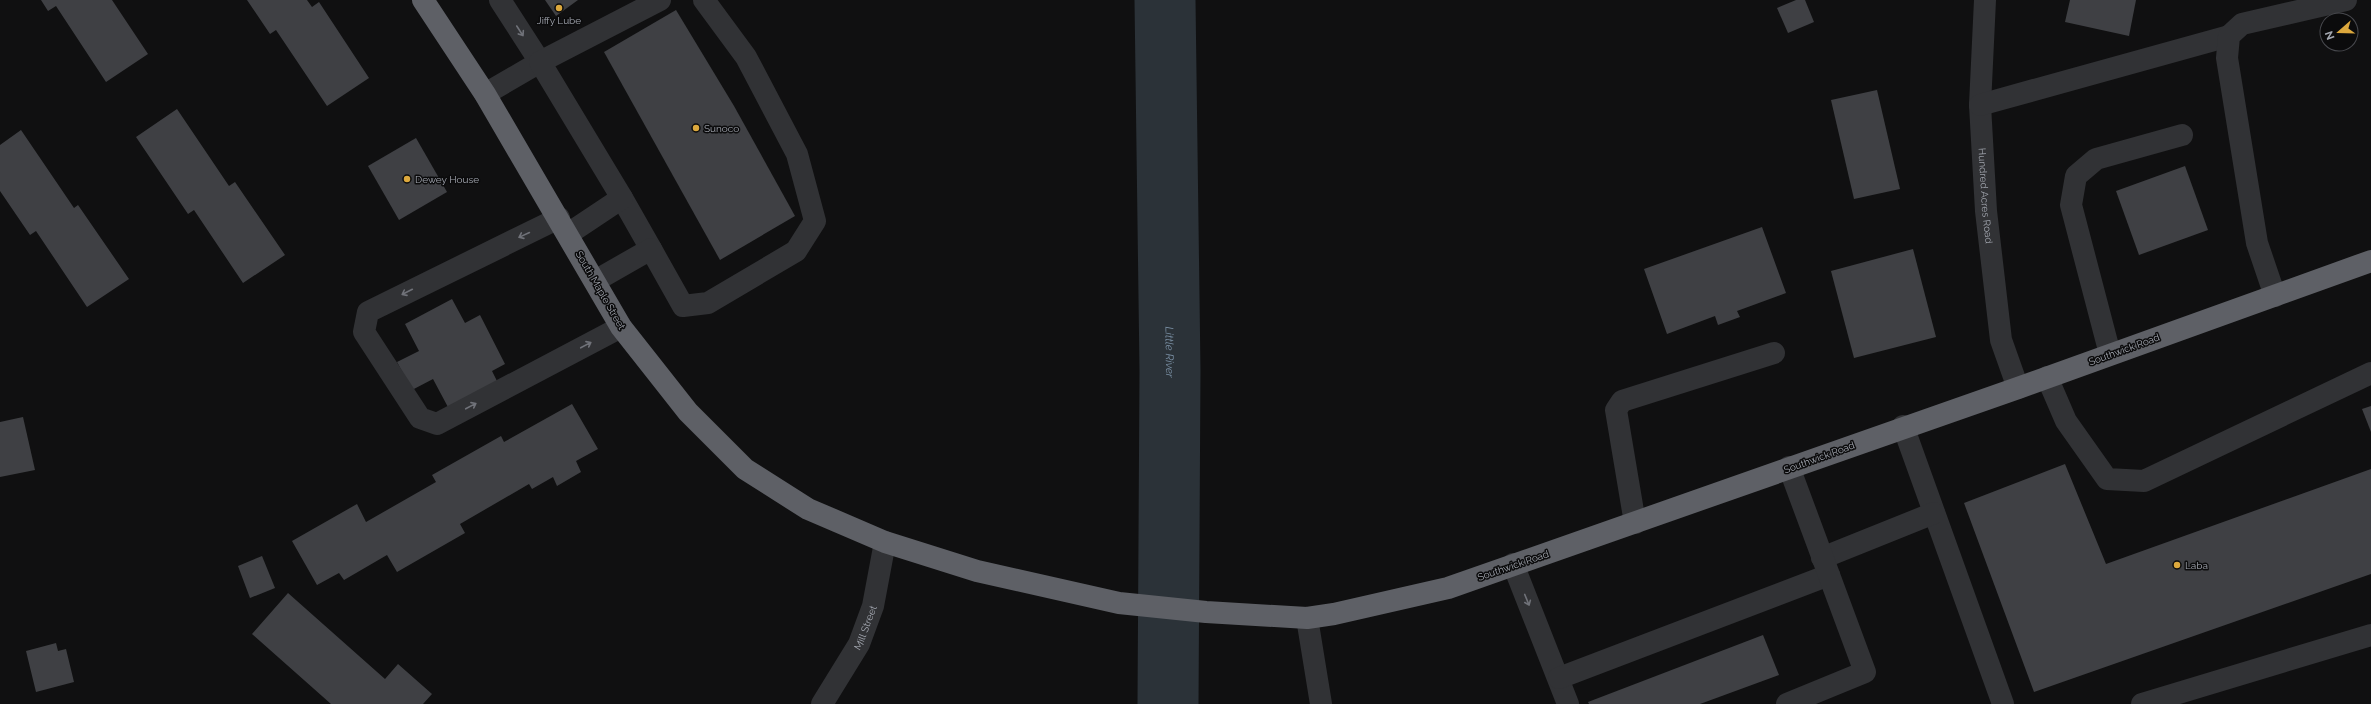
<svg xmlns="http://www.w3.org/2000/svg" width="2371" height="704" font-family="Raleway,sans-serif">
<rect width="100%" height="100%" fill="#101011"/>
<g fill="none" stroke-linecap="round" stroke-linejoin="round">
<path stroke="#2b3238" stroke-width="61" id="s1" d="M1165 0 1170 371 1168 704"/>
</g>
<g fill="#3f4044">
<path d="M41 0H112L148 54 106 82 56 6 48 11Z"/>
<path d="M247 0H307L312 7 319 2 369 78 327 106 276 30 270 34Z"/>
<path d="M545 0H578L556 16Z"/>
<path d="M1796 0H1805L1814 22 1788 33 1777 8Z"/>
<path d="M2070 0H2136L2129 36 2065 22Z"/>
<path d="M676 10 734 106 795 216 720 260 604 52Z"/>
<path d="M1877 90 1900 189 1854 199 1831 100Z"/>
<path d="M177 109 229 186 235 182 285 255 243 283 194 210 188 214 136 137Z"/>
<path d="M21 130 74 208 78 205 129 279 87 307 36 231 30 235 0 191V145Z"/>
<path d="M416 138 447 192 399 220 368 166Z"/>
<path d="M2185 166 2208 230 2139 255 2116 191Z"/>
<path d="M1762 227 1786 293 1737 311 1740 317 1718 325 1715 316 1667 334 1644 269Z"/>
<path d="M1913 249 1936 337 1854 358 1831 271Z"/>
<path d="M452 299 465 323 480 315 505 364 492 371 498 383 449 409 433 379 412 390 397 362 419 351 405 324Z"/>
<path d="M572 404 598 449 576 461 581 472 557 486 553 477 532 489 529 484 460 524 465 533 397 572 387 555 344 580 339 573 317 585 292 541 357 504 366 522 436 482 432 475 501 436 504 442Z"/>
<path d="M2371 406V432L2362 409Z"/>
<path d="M23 417 35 470 0 477V422Z"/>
<path d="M2065 464 2106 564 2371 469V574L2034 692 1964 503Z"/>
<path d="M262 556 275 588 250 598 238 566Z"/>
<path d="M288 593 385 679 398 664 432 694 423 704H331L252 634Z"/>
<path d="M1763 635 1779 675 1700 704H1589L1588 702Z"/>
<path d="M56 643 58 651 66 649 74 682 36 692 26 651Z"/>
</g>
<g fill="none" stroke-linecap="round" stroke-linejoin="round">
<g stroke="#313235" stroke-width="22">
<path id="s2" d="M1985 0 1980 105 1986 211 2001 340 2018 388"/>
<path d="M485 94 540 62 500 0"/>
<path d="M1980 105 2229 36"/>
<path d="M622 198 651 249"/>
<path d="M559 218 368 312 364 332 420 418 437 424 621 327"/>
<path d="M568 234 622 198 540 62 660 0"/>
<path d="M595 281 651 249 683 306 708 303 796 251 815 221 797 154 746 57 704 0"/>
<path d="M2275 296 2257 243 2227 58 2229 36 2242 24 2346 0"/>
<path d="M2110 354 2071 205 2076 176 2096 159 2182 135"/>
<path d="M2047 377 2066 421 2107 479 2144 481 2371 373"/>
<path d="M1903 426 2003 704"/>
<path d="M1635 523 1616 410 1622 401 1774 353"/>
<path d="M1822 558 1934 513"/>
<path d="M1513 564 1568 704"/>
<path d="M1307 618 1321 704"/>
<path d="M1559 678 1829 575"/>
<path id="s3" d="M822 704 859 644 873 606 885 542"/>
<path d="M1787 704 1865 672 1789 467"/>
<path d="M2142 704 2371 635"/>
</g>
<path stroke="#5e6066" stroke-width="22" d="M423 0 485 94 621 327 688 412 745 469 808 509 885 542 977 571 1119 603 1206 612 1307 618 1334 614 1448 588 2018 388 2371 261"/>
</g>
<defs><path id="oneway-shaft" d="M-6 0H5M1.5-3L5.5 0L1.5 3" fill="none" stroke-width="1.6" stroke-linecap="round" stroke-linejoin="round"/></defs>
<g stroke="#707279">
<use href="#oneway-shaft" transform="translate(520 31) rotate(57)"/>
<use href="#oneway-shaft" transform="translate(524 235) rotate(155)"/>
<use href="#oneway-shaft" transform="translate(407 292) rotate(153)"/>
<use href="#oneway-shaft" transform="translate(586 345) rotate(-28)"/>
<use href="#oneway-shaft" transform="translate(471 406) rotate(-28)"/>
<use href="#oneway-shaft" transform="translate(1527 600) rotate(68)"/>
</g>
<g fill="#dca83d" stroke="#0b0b0c" stroke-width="1.5">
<circle cx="559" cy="8" r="4"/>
<circle cx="696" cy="128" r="4"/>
<circle cx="407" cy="179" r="4"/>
<circle cx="2177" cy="565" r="4"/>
</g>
<g text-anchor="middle" stroke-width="3" stroke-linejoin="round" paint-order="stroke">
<g font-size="10" fill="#a3a7b0" stroke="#0b0b0c" text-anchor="start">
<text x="559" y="24" text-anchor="middle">Jiffy Lube</text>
<text x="704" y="132">Sunoco</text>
<text x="415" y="183">Dewey House</text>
<text x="2185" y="569">Laba</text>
</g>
<g font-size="10" fill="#a3a7b0" stroke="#0b0b0c">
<text dy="4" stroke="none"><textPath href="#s2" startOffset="196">Hundred Acres Road</textPath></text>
<text transform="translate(601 290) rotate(60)" y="4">South Maple Street</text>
<text transform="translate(2124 349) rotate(-20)" y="4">Southwick Road</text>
<text transform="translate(1819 457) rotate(-20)" y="4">Southwick Road</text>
<text transform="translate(1513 565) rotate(-19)" y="4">Southwick Road</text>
<text dy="4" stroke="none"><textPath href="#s3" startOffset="88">Mill Street</textPath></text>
</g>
<g font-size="11" font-style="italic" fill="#7d93a8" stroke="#0b0b0c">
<text dy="4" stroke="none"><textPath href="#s1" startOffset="352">Little River</textPath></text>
</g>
</g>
<g transform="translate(2339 32) rotate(250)"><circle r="19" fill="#0b0b0c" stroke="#48494e"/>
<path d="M0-3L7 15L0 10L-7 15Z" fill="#dca83d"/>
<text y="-6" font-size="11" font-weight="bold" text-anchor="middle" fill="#a3a7b0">N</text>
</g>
</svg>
